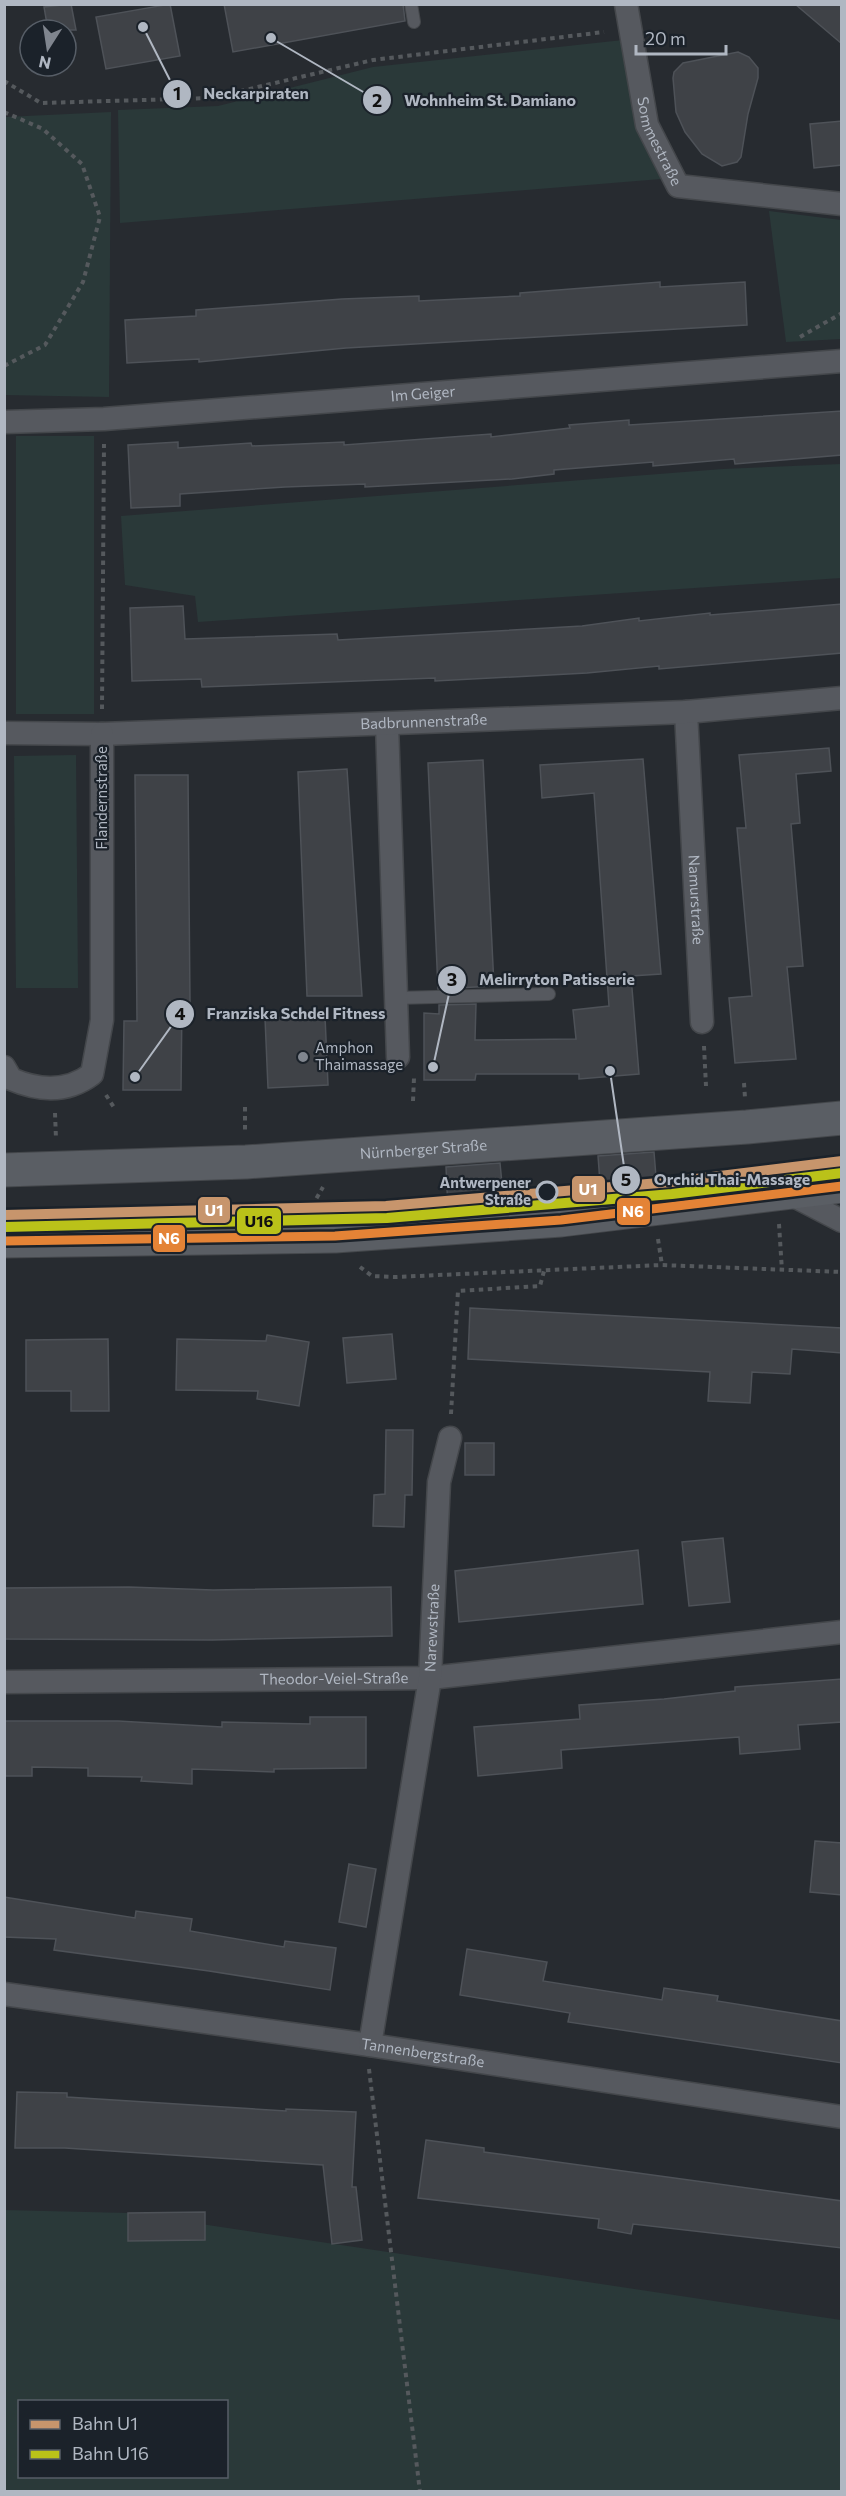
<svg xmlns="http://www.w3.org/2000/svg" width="846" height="2496" font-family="Commissioner,sans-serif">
<rect width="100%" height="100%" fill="#272b30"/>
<g fill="#2a3939" fill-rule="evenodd">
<path d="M623 40 636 127 661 179 120 223 118 110 218 106 373 67Z"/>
<path d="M111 112 109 397 5 395V117Z"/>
<path d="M769 211 841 220V339L786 342Z"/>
<rect x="16" y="436" width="78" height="278"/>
<path d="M841 464V578L198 622 195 596 125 585 121 516 723 469Z"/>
<path d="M76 755 78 988H16L14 756Z"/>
<path d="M4 2210 128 2213 841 2320V2491H5ZM20 2402H226V2476H20Z"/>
</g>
<g fill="#3f4247" stroke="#4e5258" stroke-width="1.5">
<path d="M71 4 76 30H48L44 7Z"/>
<path d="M170 4 180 56 106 69 96 17Z"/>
<path d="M224 4H403L405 21 233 52Z"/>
<path d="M795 4H842V44Z"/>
<path d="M738 52 749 57 758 68V78L748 114 741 157 737 162 722 166 702 154 685 132 676 112 673 78 674 72 683 63Z"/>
<path d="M842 121V165L814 168 810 124Z"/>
<path d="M660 282V287L745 282 747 325 346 348 199 362V359L127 363 125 320 196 316V310L342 299 419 296V301L520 296V293Z"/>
<path d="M842 411V455L735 464 734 459 653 466V462L554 470V474L512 479 365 487V484L285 487 180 494V506L131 508 128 445 178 442V448L251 443 252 446 344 442V445L491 434V437L570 428 569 425 629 420V425Z"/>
<path d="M842 604V653L659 669V666L587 673 435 681V678L202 687 201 679 132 681 130 608 183 606 185 639 337 634 338 640 582 626 639 618V621L710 613V615Z"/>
<path d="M829 748 831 771 796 774 800 823 791 824 803 966 787 967 796 1059 735 1063 729 998 752 996 737 828H746L739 755Z"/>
<path d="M643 759 661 974 631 976 639 1074 579 1079V1074H476L475 1080H424V1013L439 1014V1005L476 1004 475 1040 576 1039 573 1010 609 1006 594 793 542 798 540 765Z"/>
<path d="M483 760 494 986 438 989 428 763Z"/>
<path d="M347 769 362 996H307L298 772Z"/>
<path d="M135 775H188L190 1002H182L181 1090H123L124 1021H137Z"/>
<path d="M325 1016 328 1085 268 1088 265 1018Z"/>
<path d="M654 1152 657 1189 601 1196 598 1156Z"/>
<path d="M500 1163 504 1205 448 1209 446 1167Z"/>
<path d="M470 1308 842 1328V1353L792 1349 790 1374 752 1372 750 1403 708 1401 710 1372 468 1359Z"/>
<path d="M392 1334 396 1379 347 1383 343 1338Z"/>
<path d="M267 1335 309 1342 299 1406 257 1399 258 1391 176 1390 177 1339 266 1341Z"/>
<path d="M108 1339 109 1411H71V1391H26V1340Z"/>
<path d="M386 1430H413L412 1495H405L404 1527 373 1526 374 1495 385 1494Z"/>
<rect x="465" y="1443" width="29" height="32"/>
<path d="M723 1538 730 1602 689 1606 682 1542Z"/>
<path d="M638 1550 643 1604 459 1622 455 1571Z"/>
<path d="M129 1587 213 1590 391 1587 392 1636 212 1640 4 1639V1588Z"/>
<path d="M842 1679V1722L798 1725 800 1749 740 1754 739 1737 561 1750 562 1768 478 1776 474 1727 580 1719 579 1705 664 1699 735 1691V1687Z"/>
<path d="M310 1717H366V1768L274 1769V1772L192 1769V1784L141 1781 142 1777 88 1776V1768L32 1767V1776H4V1721H118L222 1727V1722L310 1724Z"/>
<path d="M815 1841 842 1843V1895L810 1892Z"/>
<path d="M349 1864 376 1869 366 1927 339 1922Z"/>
<path d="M4 1897 135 1918 136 1911 192 1919 190 1931 284 1947 285 1941 336 1948 330 1990 209 1971 54 1950 56 1939 4 1937Z"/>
<path d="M467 1949 547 1962 543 1981 662 2000 664 1988 718 1996 717 2001 842 2021V2063L568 2022 570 2013 460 1995Z"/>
<path d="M17 2092 67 2093V2097L286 2111V2109L356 2112 352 2187H356L362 2240 332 2244 323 2165 65 2148H15Z"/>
<path d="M426 2140 484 2148V2152L842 2201V2248L633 2224 631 2234 598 2228 599 2219 418 2198Z"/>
<path d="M205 2212V2240L128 2241V2213Z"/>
</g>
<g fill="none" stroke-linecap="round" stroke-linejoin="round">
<defs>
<g id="lane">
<path d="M411 4 414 22"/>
<path d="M396 998 549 994"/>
</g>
<g id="street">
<path id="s1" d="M626 4 647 125 678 186 842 204"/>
<path id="s2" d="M4 422 104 419 842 361"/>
<path id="s3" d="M686 712 702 1022"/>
<path d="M387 724 398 1057"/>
<path id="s4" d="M4 733 102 734 686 712 842 698"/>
<path d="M4 1067 11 1079C39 1091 67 1093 92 1074L102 1020V734"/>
<path d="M790 1194 842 1221"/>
<path id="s5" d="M4 1682 430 1678 842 1632"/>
<path id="s6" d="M4 1994 370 2045 842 2117"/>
<path id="s7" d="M370 2045 430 1678 439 1482 450 1438"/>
</g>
<g id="secondary">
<path id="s8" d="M4 1170 246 1162 747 1127 842 1118"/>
<path d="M4 1241 335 1236 561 1220 842 1186"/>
</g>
</defs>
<use href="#lane" stroke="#44474b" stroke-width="14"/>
<use href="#street" stroke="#44474b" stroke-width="25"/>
<use href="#secondary" stroke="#44474b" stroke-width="35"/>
<g stroke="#55595d" stroke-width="4" stroke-dasharray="4.5 4.5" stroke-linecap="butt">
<path d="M4 81 41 103 211 98 373 60 604 32"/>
<path d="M4 112 43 129 82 164 100 217 83 282 45 345 4 366"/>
<path d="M800 337 842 313"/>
<path d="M102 709 104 444"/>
<path d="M704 1046 706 1086"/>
<path d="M744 1083 745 1098"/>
<path d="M106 1095 115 1109"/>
<path d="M413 1101 414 1078"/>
<path d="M245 1107V1130"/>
<path d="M55 1113 56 1139"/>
<path d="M312 1206 323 1187"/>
<path d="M779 1224 782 1271"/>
<path d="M658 1239 662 1265 842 1272"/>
<path d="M360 1267 372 1276 395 1277 662 1265"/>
<path d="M451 1414 458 1291 540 1286 544 1271"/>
<path d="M369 2069 420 2492"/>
</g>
<use href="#lane" stroke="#56595f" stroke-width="12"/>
<use href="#street" stroke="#56595f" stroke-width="22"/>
<use href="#secondary" stroke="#5a5e64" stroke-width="33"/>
<defs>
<path id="bus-1" d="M4 1241 335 1236 561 1220 842 1186"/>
</defs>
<use href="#bus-1" stroke="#1b222a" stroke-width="14"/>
<use href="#bus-1" stroke="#e48336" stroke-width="9"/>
<defs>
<path id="rail-1" d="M4 1215 386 1206 671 1182 842 1161"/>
<path id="rail-2" d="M4 1227 387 1218 672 1194 842 1173"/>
</defs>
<use href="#rail-1" stroke="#1b222a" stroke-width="15"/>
<use href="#rail-2" stroke="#1b222a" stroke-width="15"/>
<use href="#rail-1" stroke="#c7956c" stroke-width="10"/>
<use href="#rail-2" stroke="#bac219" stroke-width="10"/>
</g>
<circle fill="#80868f" stroke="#1b222a" stroke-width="2" cx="303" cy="1057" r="6"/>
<circle fill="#1b222a" stroke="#b0b7c2" stroke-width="3" cx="547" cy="1192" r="10"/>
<g text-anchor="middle" stroke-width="4.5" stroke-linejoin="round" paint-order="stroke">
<g font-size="15" fill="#b0b7c2" stroke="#1b222a">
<text dy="5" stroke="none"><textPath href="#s1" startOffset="142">Sommestraße</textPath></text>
<text dy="5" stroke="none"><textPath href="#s2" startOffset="420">Im Geiger</textPath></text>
<text dy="5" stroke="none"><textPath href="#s4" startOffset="420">Badbrunnenstraße</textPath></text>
<text transform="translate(102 798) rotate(-90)" y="5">Flandernstraße</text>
<text dy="5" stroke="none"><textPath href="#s3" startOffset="188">Namurstraße</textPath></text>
<text dy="5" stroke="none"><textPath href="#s8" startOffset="420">Nürnberger Straße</textPath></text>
<text dy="5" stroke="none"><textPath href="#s7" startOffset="422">Narewstraße</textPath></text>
<text dy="5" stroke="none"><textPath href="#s5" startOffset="330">Theodor-Veiel-Straße</textPath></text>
<text dy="5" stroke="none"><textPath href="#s6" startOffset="423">Tannenbergstraße</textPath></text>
</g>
<g font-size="15" fill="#b0b7c2" stroke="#1b222a" text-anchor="start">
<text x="315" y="1053">Amphon<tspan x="315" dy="17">Thaimassage</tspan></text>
</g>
<g font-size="15" font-weight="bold" fill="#b0b7c2" stroke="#1b222a" text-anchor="end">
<text x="531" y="1188">Antwerpener<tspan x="531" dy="17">Straße</tspan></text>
</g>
</g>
<path fill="none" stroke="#b0b7c2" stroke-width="2" d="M143 27L177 94M271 38L377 100M433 1067L452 980M135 1077L180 1014M610 1071L626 1180"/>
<g fill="#b0b7c2" stroke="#1b222a" stroke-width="2">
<circle cx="143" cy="27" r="6"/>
<circle cx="271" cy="38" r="6"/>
<circle cx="433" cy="1067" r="6"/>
<circle cx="135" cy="1077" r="6"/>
<circle cx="610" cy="1071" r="6"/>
<circle cx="177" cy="94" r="15"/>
<circle cx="377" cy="100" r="15"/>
<circle cx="452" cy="980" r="15"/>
<circle cx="180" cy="1014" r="15"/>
<circle cx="626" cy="1180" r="15"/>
</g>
<g font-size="18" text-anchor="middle" font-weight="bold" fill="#111">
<text x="177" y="100">1</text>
<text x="377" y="107">2</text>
<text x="452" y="986">3</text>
<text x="180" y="1020">4</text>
<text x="626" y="1186">5</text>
</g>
<g font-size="16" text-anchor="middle" font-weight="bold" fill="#b0b7c2" stroke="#1b222a" stroke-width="4.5" stroke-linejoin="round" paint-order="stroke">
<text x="256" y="99">Neckarpiraten</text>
<text x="490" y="106">Wohnheim St. Damiano</text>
<text x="557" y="985">Melirryton Patisserie</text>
<text x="296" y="1019">Franziska Schdel Fitness</text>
<text x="732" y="1185">Orchid Thai-Massage</text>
</g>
<g stroke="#1b222a" stroke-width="2">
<rect x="571" y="1175" width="35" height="28" rx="6" fill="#c7956c"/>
<rect x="197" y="1196" width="34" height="28" rx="6" fill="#c7956c"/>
<rect x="616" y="1197" width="35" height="29" rx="6" fill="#e48336"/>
<rect x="236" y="1207" width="46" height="28" rx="6" fill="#bac219"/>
<rect x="152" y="1224" width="34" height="29" rx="6" fill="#e48336"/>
</g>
<g font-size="16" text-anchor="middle" font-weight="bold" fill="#fff">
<text x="588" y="1195">U1</text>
<text x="214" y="1216">U1</text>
<text x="633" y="1217">N6</text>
<text x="169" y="1244">N6</text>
</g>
<g font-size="16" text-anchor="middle" font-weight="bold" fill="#111">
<text x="259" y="1227">U16</text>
</g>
<rect width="846" height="2496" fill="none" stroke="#b0b7c2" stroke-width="12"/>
<rect x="18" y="2400" width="210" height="78" fill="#1b222a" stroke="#575e67" stroke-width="1.5"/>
<rect x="30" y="2420" width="30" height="9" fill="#c7956c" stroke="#575e67" stroke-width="1.5"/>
<text x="72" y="2430" font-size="18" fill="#b0b7c2">Bahn U1</text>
<rect x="30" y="2450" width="30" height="9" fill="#bac219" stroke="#575e67" stroke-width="1.5"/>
<text x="72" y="2460" font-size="18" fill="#b0b7c2">Bahn U16</text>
<g transform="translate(48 48) rotate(192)"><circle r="28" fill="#1b222a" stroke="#575e67" stroke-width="1.5"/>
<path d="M0-4.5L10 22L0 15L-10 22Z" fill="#80868f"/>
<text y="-9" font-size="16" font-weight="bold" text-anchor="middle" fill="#b0b7c2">N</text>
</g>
<path d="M636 45v9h90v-9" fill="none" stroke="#b0b7c2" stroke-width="3"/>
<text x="645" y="45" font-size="18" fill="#b0b7c2" stroke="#1b222a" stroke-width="4.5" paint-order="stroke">20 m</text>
</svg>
